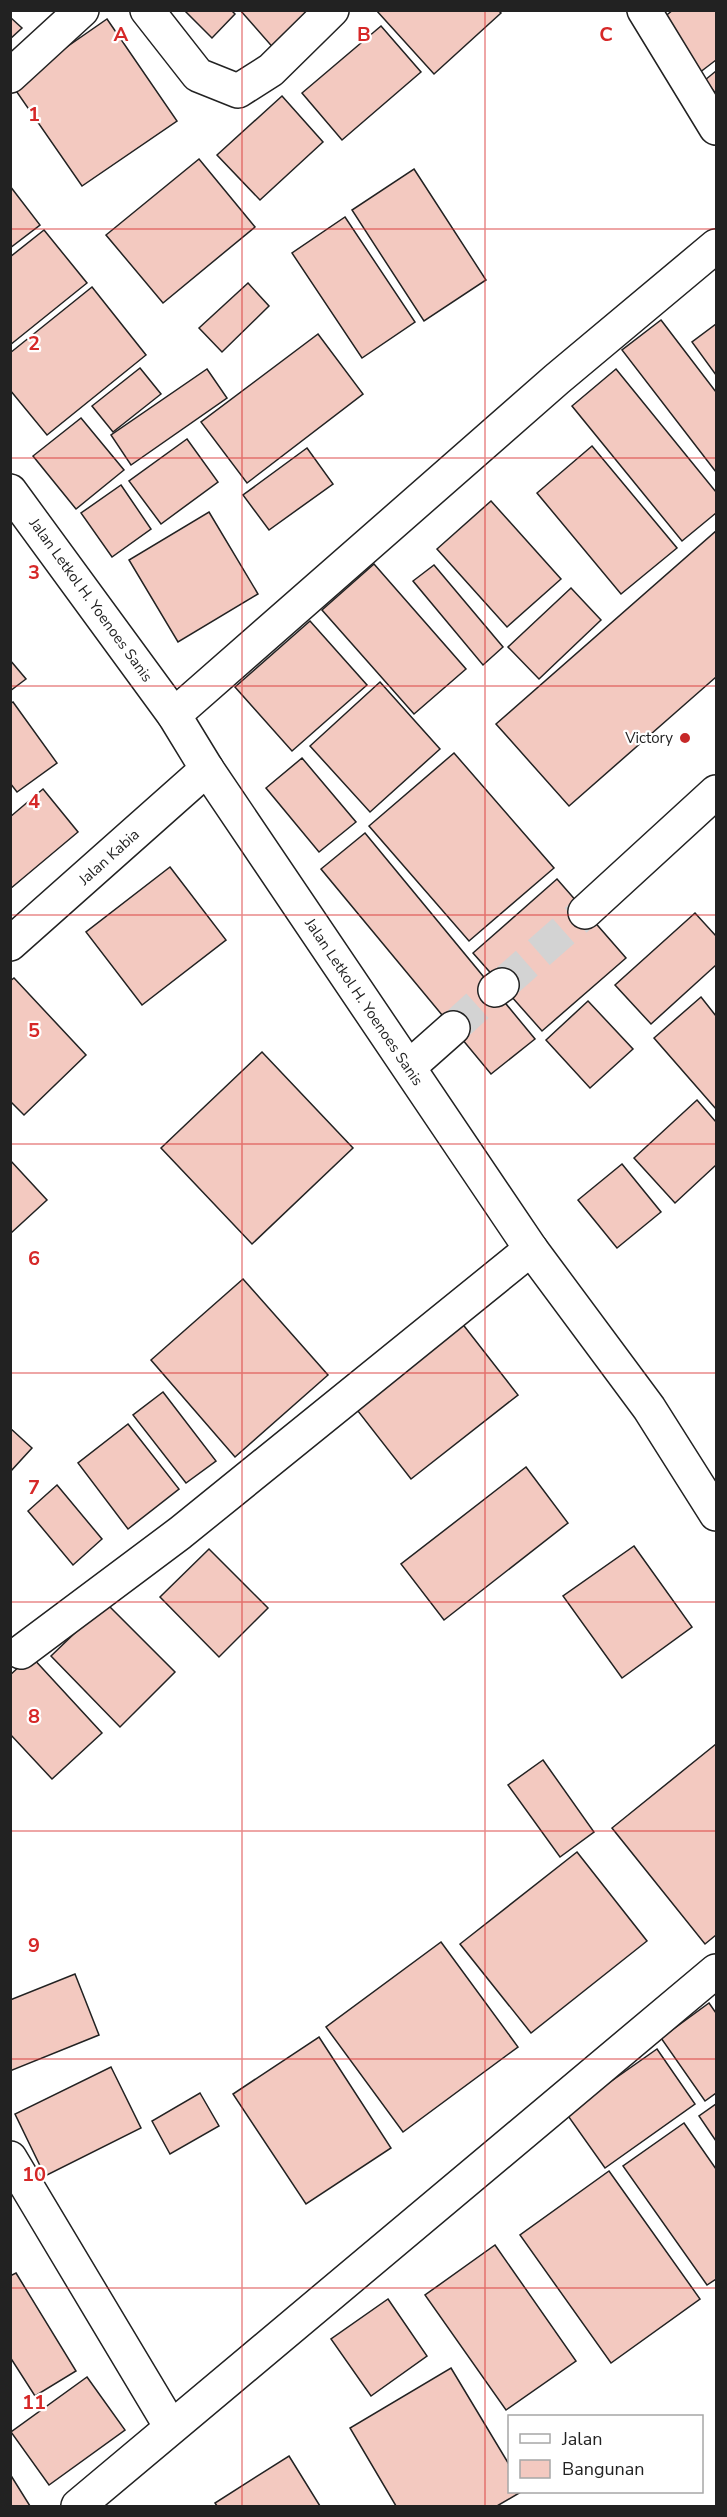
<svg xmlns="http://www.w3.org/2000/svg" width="727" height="2517" font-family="'Nunito Sans',sans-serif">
<rect width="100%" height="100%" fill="#fff"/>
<g fill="#f3c9c0" stroke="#222" stroke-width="1.5">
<path d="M184 10H231L235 14 212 38Z"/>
<path d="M240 10H320L276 51Z"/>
<path d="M376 10H498L501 13 434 74Z"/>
<path d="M673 10H716V60L699 73 658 22Z"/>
<path d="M10 17 22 28 10 39Z"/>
<path d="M107 19 177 121 82 186 12 85Z"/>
<path d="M381 26 421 72 342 140 302 93Z"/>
<path d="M716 71V94L705 80Z"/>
<path d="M282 96 323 142 260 200 217 155Z"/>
<path d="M199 159 255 227 163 303 106 235Z"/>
<path d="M414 169 486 280 424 321 352 210Z"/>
<path d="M10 186 40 225 10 248Z"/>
<path d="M345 217 415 322 362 358 292 253Z"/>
<path d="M44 230 87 283 10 345V257Z"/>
<path d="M248 283 269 306 222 352 199 328Z"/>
<path d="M92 287 146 355 47 435 10 390V353Z"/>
<path d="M661 320 716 392V472L622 350Z"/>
<path d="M716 324V375L692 342Z"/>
<path d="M318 334 363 394 247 483 201 422Z"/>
<path d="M140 368 161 394 113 432 92 406Z"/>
<path d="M207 369 227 398 131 465 111 435Z"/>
<path d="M616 369 716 492V513L682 541 572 406Z"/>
<path d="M81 418 124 470 76 509 33 456Z"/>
<path d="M187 439 218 482 161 524 129 481Z"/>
<path d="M592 446 677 548 621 594 537 493Z"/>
<path d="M307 448 333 484 269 530 243 495Z"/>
<path d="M121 485 151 529 112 557 81 513Z"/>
<path d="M491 501 561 579 507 627 437 549Z"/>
<path d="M209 512 258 594 178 642 129 560Z"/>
<path d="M716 531V677L569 806 496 724Z"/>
<path d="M374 564 466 669 414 714 322 610Z"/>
<path d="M434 565 503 647 483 665 413 581Z"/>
<path d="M571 588 601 620 539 679 508 647Z"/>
<path d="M310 621 367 685 292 751 235 687Z"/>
<path d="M10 660 26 679 10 691Z"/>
<path d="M380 682 440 749 370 812 310 746Z"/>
<path d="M13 702 57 763 17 792 10 783V704Z"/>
<path d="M454 753 554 868 469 941 369 826Z"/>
<path d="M302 758 356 822 319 852 266 788Z"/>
<path d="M43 789 78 832 10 889V817Z"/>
<path d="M365 833 535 1039 491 1074 321 869Z"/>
<path d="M170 867 226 940 142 1005 86 932Z"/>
<path d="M557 879 626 958 542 1031 473 953Z"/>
<path d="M695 913 716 936V965L651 1024 615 985Z"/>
<path d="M14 978 86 1055 24 1115 10 1101V981Z"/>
<path d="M701 997 716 1016V1109L654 1038Z"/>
<path d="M588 1001 633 1049 590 1088 546 1040Z"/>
<path d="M262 1052 353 1148 252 1244 161 1148Z"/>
<path d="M697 1100 716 1122V1165L675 1203 634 1158Z"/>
<path d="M10 1160 47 1200 11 1233H10Z"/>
<path d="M622 1164 661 1212 617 1248 578 1200Z"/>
<path d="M243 1279 328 1375 235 1457 151 1360Z"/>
<path d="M461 1322 518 1395 411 1479 354 1406Z"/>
<path d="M163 1392 216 1461 186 1483 133 1415Z"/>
<path d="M128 1424 179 1489 128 1529 78 1463Z"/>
<path d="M10 1428 32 1448 10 1472Z"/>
<path d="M526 1467 568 1523 444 1620 401 1564Z"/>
<path d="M57 1485 102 1539 73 1565 28 1511Z"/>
<path d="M634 1546 692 1627 622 1678 563 1596Z"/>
<path d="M209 1549 268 1608 219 1657 160 1597Z"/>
<path d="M106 1603 175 1672 120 1727 51 1656Z"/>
<path d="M31 1656 102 1733 52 1779 10 1734V1675Z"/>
<path d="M716 1744V1935L705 1944 612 1828Z"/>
<path d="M543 1760 594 1832 560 1857 508 1785Z"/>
<path d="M577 1852 647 1941 531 2033 460 1944Z"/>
<path d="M441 1942 518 2047 403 2132 326 2027Z"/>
<path d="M75 1974 99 2035 10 2071V2000Z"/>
<path d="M709 2003 716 2013V2093L705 2101 661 2038Z"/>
<path d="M319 2037 391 2148 306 2204 233 2094Z"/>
<path d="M657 2049 695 2104 605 2168 566 2113Z"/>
<path d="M111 2067 141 2128 45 2176 15 2114Z"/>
<path d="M200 2093 219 2126 170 2154 152 2121Z"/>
<path d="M716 2104V2141L699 2116Z"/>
<path d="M684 2123 716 2169V2279L707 2285 623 2166Z"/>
<path d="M609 2171 700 2299 611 2363 520 2235Z"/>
<path d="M495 2245 576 2361 506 2410 425 2295Z"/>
<path d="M16 2273 76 2371 35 2396 10 2357V2276Z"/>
<path d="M388 2299 427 2356 371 2396 331 2339Z"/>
<path d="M451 2368 510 2466V2492H521L497 2506H396L350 2428Z"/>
<path d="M87 2377 125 2430 49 2485 11 2432Z"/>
<path d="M289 2456 320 2506H217L215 2503Z"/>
<path d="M10 2474 30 2506H10Z"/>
</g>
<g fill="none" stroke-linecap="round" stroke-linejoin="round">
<g stroke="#d3d3d3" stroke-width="33" stroke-dasharray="33 16" stroke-linecap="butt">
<path d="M502 985 585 912"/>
<path d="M453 1028 495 990"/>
</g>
<defs>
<g id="minor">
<path d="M147 10 198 75 238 91 271 70 332 10"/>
<path d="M644 10 716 128"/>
<path d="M10 76 82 10"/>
<path d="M10 491 174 715 207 769 531 1249 649 1408 716 1514"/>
<path d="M174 715 557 379 716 246"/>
<path d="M585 912 716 792"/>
<path d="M10 944 207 769"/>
<path d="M495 990 502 985"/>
<path d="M409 1067 453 1028"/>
<path d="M21 1652 180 1533 531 1249"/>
<path d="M10 2158 171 2427"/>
<path d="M78 2506 716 1971"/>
</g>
</defs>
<use href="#minor" stroke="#222" stroke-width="36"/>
<use href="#minor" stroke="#fff" stroke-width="33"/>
</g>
<path fill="none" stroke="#d62828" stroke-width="1.5" stroke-opacity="0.55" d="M242 10V2506M485 10V2506M10 229H716M10 458H716M10 686H716M10 915H716M10 1144H716M10 1373H716M10 1602H716M10 1831H716M10 2059H716M10 2288H716"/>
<circle fill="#c62828" stroke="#fff" stroke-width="2" cx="685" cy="738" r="6"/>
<g text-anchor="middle" stroke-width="4.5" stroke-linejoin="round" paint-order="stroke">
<g font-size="15" fill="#222" stroke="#fff">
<text transform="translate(91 600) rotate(54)" y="5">Jalan Letkol H. Yoenoes Sanis</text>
<text transform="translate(109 857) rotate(-42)" y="5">Jalan Kabia</text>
<text transform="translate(364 1002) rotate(56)" y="5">Jalan Letkol H. Yoenoes Sanis</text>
</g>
<g font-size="15" fill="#222" stroke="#fff" text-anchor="end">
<text x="673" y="743">Victory</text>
</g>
</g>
<g font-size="20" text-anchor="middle" font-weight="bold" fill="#d62828" stroke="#fff" stroke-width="4.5" stroke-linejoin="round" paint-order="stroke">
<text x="121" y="41">A</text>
<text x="364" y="41">B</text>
<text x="606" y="41">C</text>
<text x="34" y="121">1</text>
<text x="34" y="350">2</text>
<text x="34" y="579">3</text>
<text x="34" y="808">4</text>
<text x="34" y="1037">5</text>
<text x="34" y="1265">6</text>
<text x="34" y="1494">7</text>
<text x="34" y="1723">8</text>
<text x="34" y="1952">9</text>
<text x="34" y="2181">10</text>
<text x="34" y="2409">11</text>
</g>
<rect width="727" height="2517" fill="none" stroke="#222222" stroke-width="24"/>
<rect x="508" y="2415" width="195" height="78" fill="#ffffff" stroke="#a7a7a7" stroke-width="1.5"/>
<rect x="520" y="2434" width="30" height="9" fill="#ffffff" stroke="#a7a7a7" stroke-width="1.5"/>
<text x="562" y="2445" font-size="18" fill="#222222">Jalan</text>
<rect x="520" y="2460" width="30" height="18" fill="#f3c9c0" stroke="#a7a7a7" stroke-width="1.5"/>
<text x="562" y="2475" font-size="18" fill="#222222">Bangunan</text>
</svg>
